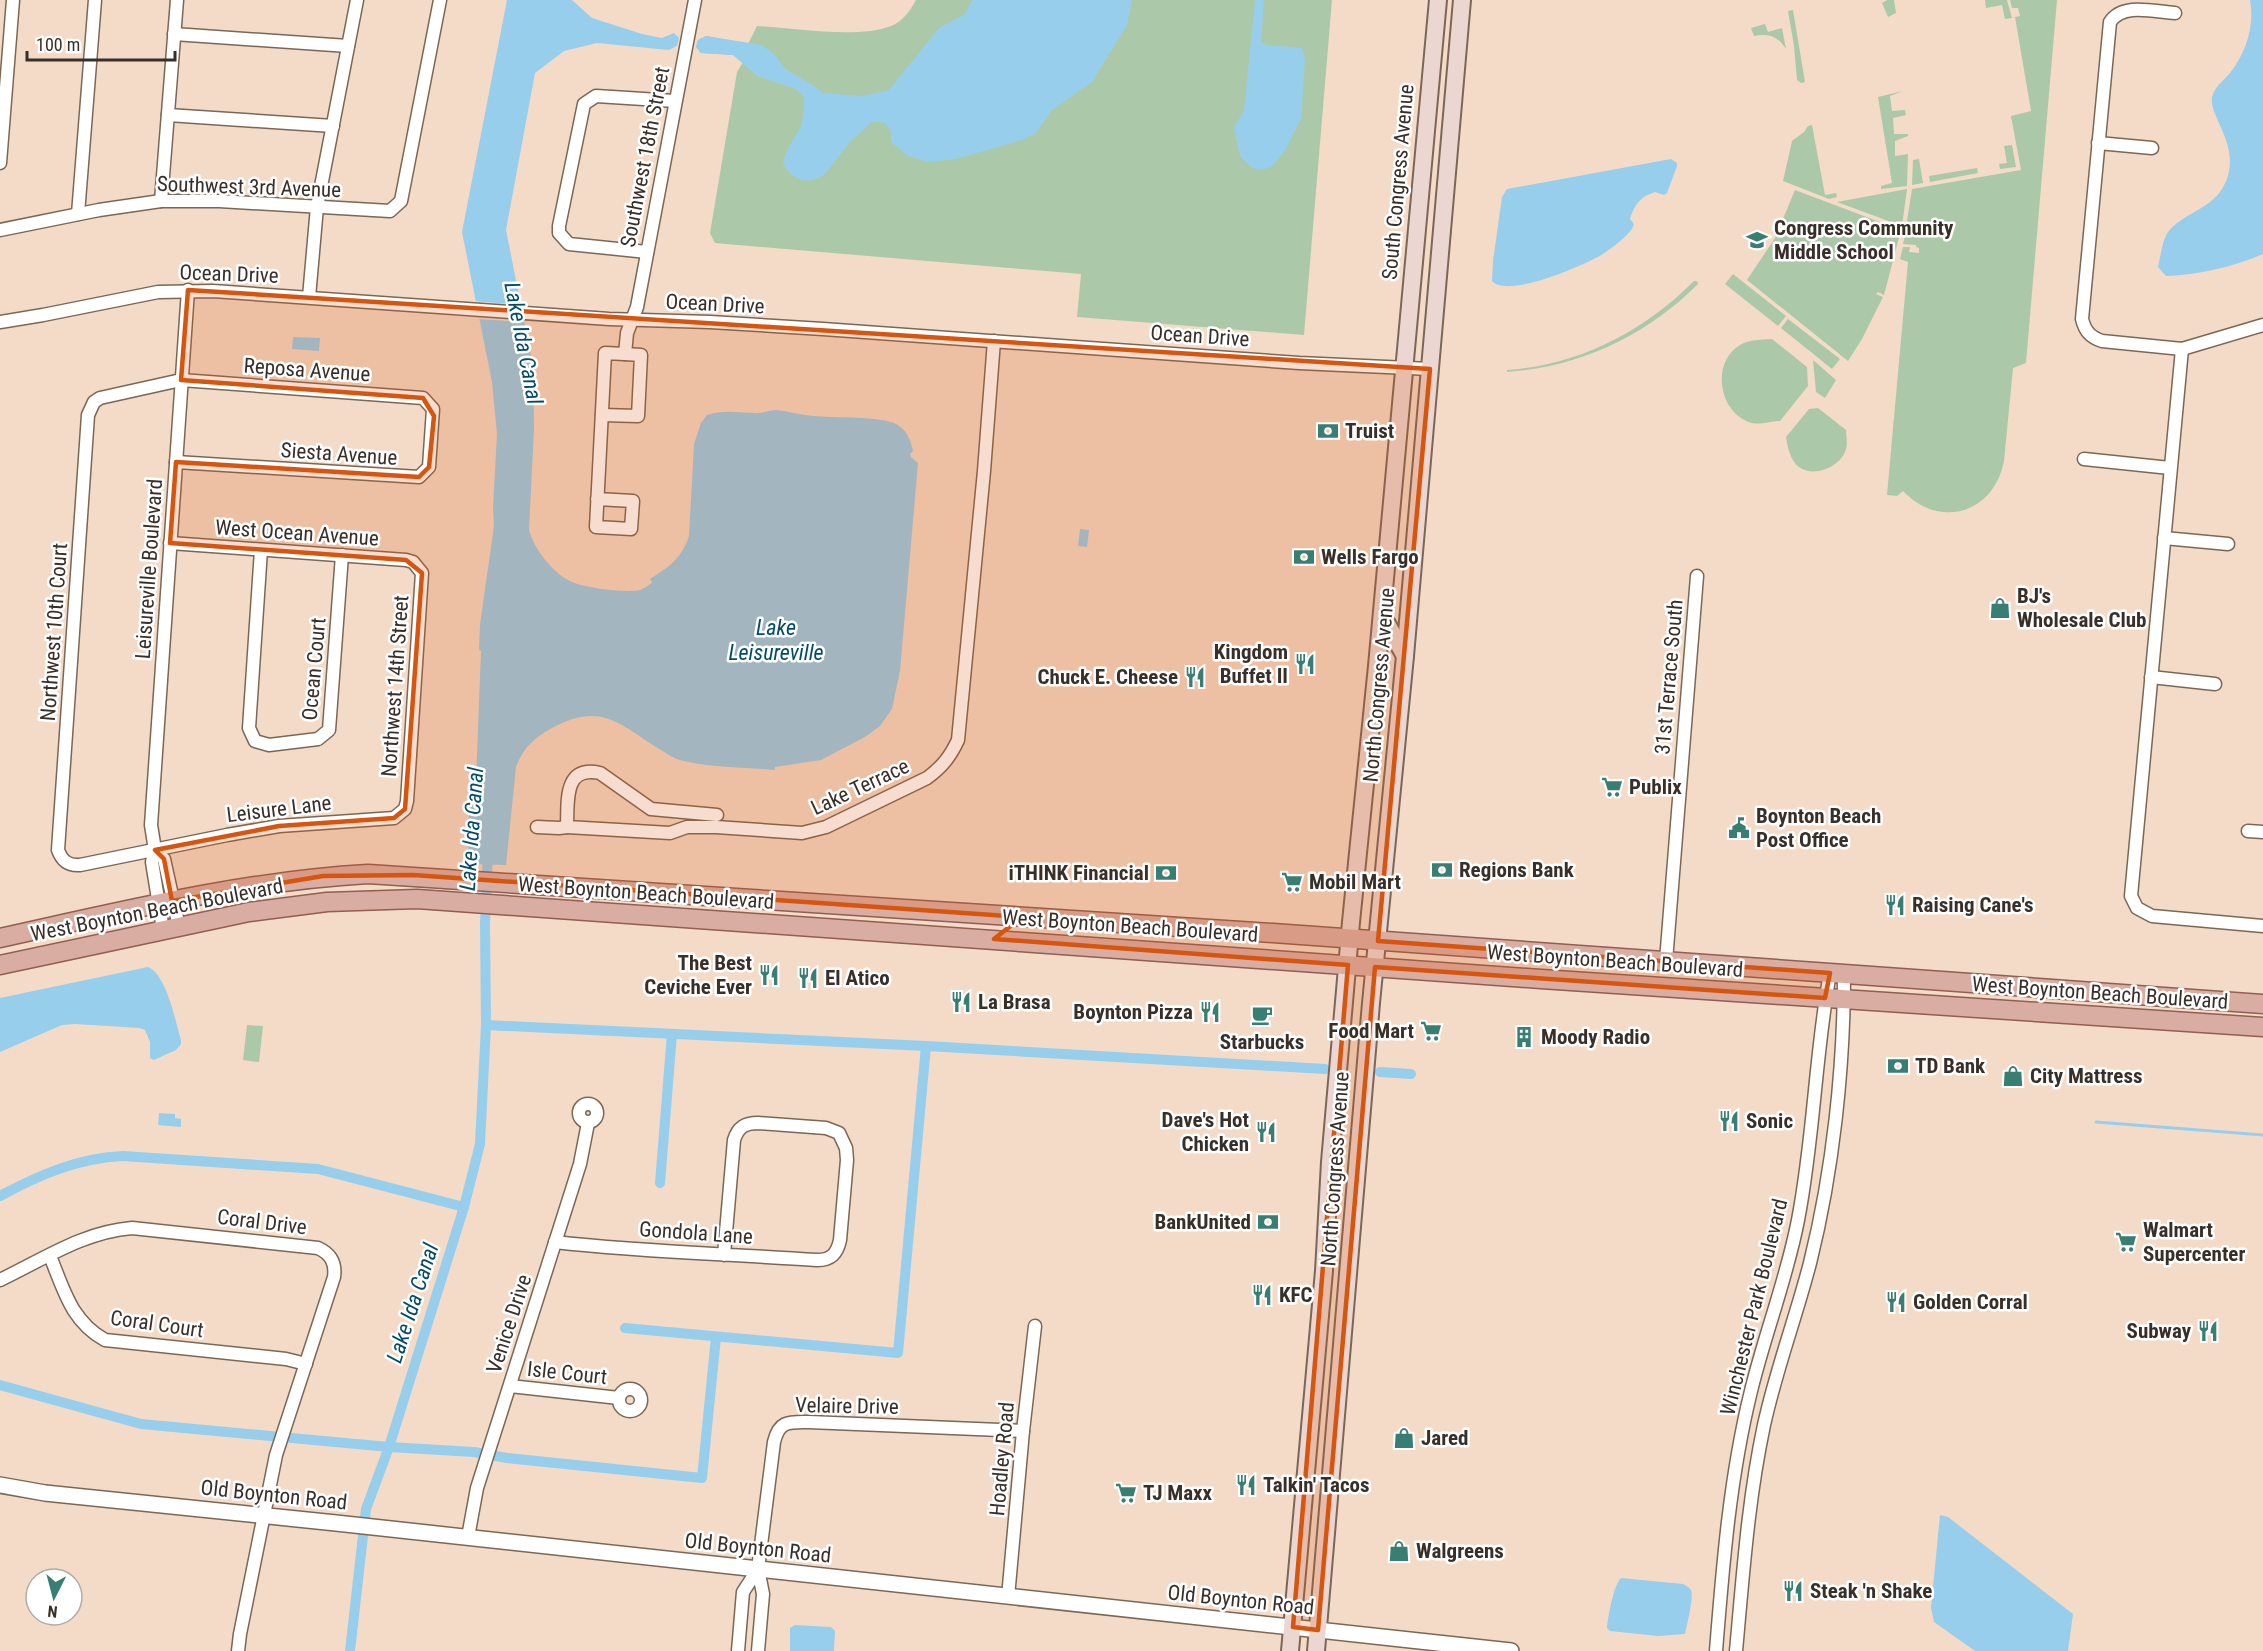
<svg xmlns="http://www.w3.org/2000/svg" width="2263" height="1651" font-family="'Roboto Condensed',sans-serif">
<rect width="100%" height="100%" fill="#f3dbc8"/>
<g fill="#abc9a8">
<path d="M916 0H1332L1304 335 1077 317 1081 274 715 243 710 233 737 72 743 62 733 55 701 53 696 47 698 40 706 36 748 44 757 26C793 28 858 39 891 26 903 21 910 11 916 0Z"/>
<path d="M1887 0H1894L1896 13 1888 17 1882 3Z"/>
<path d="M1985 0H2007L2012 18 2005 19 2002 5 1986 8Z"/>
<path d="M2010 0H2057L2026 363 2013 368 2004 461C1994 513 1940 530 1903 491L1897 496 1887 495 1908 262 1900 259 1903 247H1910L1909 252 1919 253V248L1916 247V245L1903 244 1906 231 1909 232 1910 229 1906 227 1912 189 2021 170 2011 116 2031 111 2015 17 2020 16 2018 8H2012Z"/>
<path d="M1793 10 1805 82 1801 83 1797 80 1794 46 1788 11Z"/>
<path d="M1765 24 1768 32 1782 28 1786 49C1778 36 1768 33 1754 36L1751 28Z"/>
<path d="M1903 91 1890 96 1892 111 1905 110 1906 115 1893 118 1894 134H1908V136L1895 141V156L1908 154 1907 186 1881 189V186L1892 183 1878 97Z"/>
<path d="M1812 125 1825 195 1836 193 1837 197 1829 199 1783 181 1792 141 1804 132 1808 126Z"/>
<path d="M2012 145 2016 167 2000 169 1999 164 2007 163 2004 146Z"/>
<path d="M1919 159 1923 183 1912 185 1913 160Z"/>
<path d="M1977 168 1978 173 1930 182 1929 176Z"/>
<path d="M1907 189 1902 226 1837 202Z"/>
<path d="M1795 190 1901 230 1884 295 1878 292 1876 294 1883 297 1862 339 1848 361 1747 280 1775 238Z"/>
<path d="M1733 274 1786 316 1778 326 1725 284Z"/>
<path d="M1694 281H1697L1698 284C1646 336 1580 367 1507 372V370C1579 365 1643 332 1694 281Z"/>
<path d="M1788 319 1840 359 1832 369 1781 328Z"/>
<path d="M1772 339 1807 367 1808 386 1780 421C1772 421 1760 425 1752 423 1719 414 1710 363 1740 345 1750 339 1761 340 1772 339Z"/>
<path d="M1813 360 1836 380 1825 398 1816 392Z"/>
<path d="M1818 408 1846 430C1846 436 1848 444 1846 449 1841 467 1814 478 1799 467 1790 460 1788 448 1786 437L1809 409Z"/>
<path d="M247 1025 263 1026 259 1062 243 1060Z"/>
</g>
<g fill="#97ceec">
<path d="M507 0H572L592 18 642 34 662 38 674 33 679 38 677 46 669 50 597 43 564 51 535 73 506 230 533 366 534 429 529 530C534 549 553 573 570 581 583 588 625 593 640 590 644 588 648 586 652 583L650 579C670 566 681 559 689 536L694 444 701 423 707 415C724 409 740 413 757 413 764 413 770 410 776 410 788 411 800 415 813 416 832 418 881 416 896 424 906 429 911 440 913 451L910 454 911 457 918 463 900 671 892 709 880 726 865 737 821 760 775 767V770C745 767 713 768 684 761 673 759 665 752 656 747 616 721 599 703 552 728 534 738 523 748 516 767L506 865 473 864C461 839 470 811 476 786L473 781H476L481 651 479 650 480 624 494 526 493 508 497 434 492 382 462 232Z"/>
<path d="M972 0H1132L1127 25 1092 82 1052 110 1036 133 1022 140 956 159 927 162 908 156 891 142V131L885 123 873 121 851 141 824 175C808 186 793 180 783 164 785 150 794 140 800 128 804 118 804 108 804 98L796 89 757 76 733 55 701 53 696 47 698 40 706 36 762 45 776 56 784 68 814 86 822 93 862 96 889 90 939 28 965 14Z"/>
<path d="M1255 0H1264L1261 42 1267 45 1302 48 1305 60 1301 119 1284 152 1271 167 1261 170 1252 168 1240 156 1234 128 1244 110Z"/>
<path d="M2250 0H2263V254C2233 267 2198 275 2166 276L2158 267C2161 255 2162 241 2168 232 2182 214 2210 209 2222 189 2247 147 2204 114 2213 94 2216 86 2225 79 2230 73 2246 53 2255 25 2250 0Z"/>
<path d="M1671 159 1677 163V166L1667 193 1664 195 1655 192C1641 196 1634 205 1630 219L1634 224 1632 229C1624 239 1613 247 1603 254 1585 265 1508 299 1492 281L1493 261 1502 197 1507 189Z"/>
<path d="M293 337 320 338 319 351 292 349Z"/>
<path d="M1080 529 1089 530 1087 547 1078 546Z"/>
<path d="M148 967C167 975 175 1021 181 1040V1044L176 1050 154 1060 150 1058V1042L145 1030 139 1028 75 1024 62 1025 0 1052V998Z"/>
<path d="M159 1113 175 1114V1118L181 1119V1127L158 1125Z"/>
<path d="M1940 1515 1948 1517 2073 1614 2068 1651H1975L1934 1622 1931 1608Z"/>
<path d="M1621 1578 1683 1584C1685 1585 1689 1587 1691 1590 1694 1597 1687 1625 1685 1634L1658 1636 1610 1631 1607 1628C1608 1616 1614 1584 1621 1578Z"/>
<path d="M795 1625 831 1627 835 1631 834 1651H790V1628Z"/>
</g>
<path fill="#f3dbc8" d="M473 301 524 305 527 322 476 319Z"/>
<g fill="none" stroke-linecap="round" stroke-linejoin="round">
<path stroke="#97ceec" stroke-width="3" d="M2096 1122 2263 1135"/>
<g stroke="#97ceec" stroke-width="10">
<path d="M486 1025 926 1046 1325 1069"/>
<path d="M1380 1072 1411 1074"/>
<path d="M660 1183 672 1034"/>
<path d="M0 1196C39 1175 78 1158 123 1156L318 1169 464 1207"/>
<path d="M625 1328 898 1353 926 1046"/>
<path d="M0 1385 141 1424 389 1447 474 1452 507 1458 702 1478 716 1337"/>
<path d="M350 1651 366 1509 389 1447 464 1207 480 1144 486 1025 485 924 488 852"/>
</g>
<defs>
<g id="minor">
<path d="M2175 13C2155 12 2123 2 2110 22L2082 319C2085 331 2090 337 2102 341L2182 349 2263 325"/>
<path d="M174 34 348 46"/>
<path d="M168 115 333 126"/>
<path d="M2098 143 2152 148"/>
<path d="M0 163 13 0"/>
<path d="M161 201 177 0"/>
<path d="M78 214 95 0"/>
<path d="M0 230 99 210 161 201H219L390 211 401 201 440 0"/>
<path d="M647 252 569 244 559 233V226L584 104 596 96 675 101"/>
<path d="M309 297 317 207 357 0"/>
<path d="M0 322 43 315 158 292 213 291 609 319 710 322 823 329 1299 363 1430 369"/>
<path d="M2182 349 2131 896 2137 908 2152 916 2263 926"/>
<path d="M602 415 638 416 641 355 625 354"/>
<path d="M2084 459 2170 468"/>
<path d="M597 499 633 501 631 529 596 527 605 353 625 354 627 333 637 307 695 0"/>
<path d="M2164 538 2228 544"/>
<path d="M170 543 406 560 413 562 422 573 407 801 405 809 394 818 279 826 227 835 80 865C68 866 62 861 58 850L88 415 94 402 100 398 181 380 423 398 433 409 429 467 419 477 176 462"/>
<path d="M261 550 249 728 255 741 269 745 318 739 329 730 342 555"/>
<path d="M2151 677 2215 684"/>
<path d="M717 815 651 809 600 773C563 765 568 802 567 827L670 833 687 827H716L802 833 826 827 927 778C942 767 950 757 958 740L984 471 994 341"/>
<path d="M537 827 559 828 567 827"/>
<path d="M2248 831 2263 832"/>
<path d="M155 850 164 859 179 927"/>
<path d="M163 930 152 862 155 850 151 825 188 290"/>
<path d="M1666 961 1697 576"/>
<circle cx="588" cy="1113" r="9"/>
<path d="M555 1242C642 1252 730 1254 817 1260 831 1260 837 1254 840 1240L847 1160 846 1148 839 1133 826 1128 758 1123C745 1123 738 1127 734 1140L724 1255"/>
<path d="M50 1256C64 1290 71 1321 105 1340L286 1359 306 1364"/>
<path d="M0 1280C44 1259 83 1232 132 1228L318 1248C331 1254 336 1263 334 1277L276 1455 240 1634 238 1651"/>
<path d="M510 1386 619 1398"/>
<circle cx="630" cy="1400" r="11"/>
<path d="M468 1537 477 1488 580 1164 588 1123"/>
<path d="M1008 1597 1023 1431 1035 1326"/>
<path d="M738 1651 743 1592 758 1569"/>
<path d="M758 1651 763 1594 758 1569 774 1442C779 1420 790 1422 809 1422L1023 1431"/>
<path d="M1716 1651C1723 1563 1730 1476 1751 1391 1765 1333 1787 1278 1798 1220 1814 1138 1815 1055 1830 973"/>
<path d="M1736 1651C1743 1575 1748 1500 1764 1425 1776 1370 1796 1317 1810 1263 1833 1171 1844 1068 1844 974"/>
</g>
<path id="tertiary" d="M0 1485 45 1493 336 1523 1511 1651"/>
<g id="secondary">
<path d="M1382 615 1405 656"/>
<path d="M1290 1651 1324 1271 1330 1162 1351 922 1377 666 1438 0"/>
<path d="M1316 1651 1371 1003 1405 656 1462 0"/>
</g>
<g id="primary">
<path d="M0 938C122 911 244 881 368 874L1273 933 2263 1004"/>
<path d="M0 965 249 912 327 902 417 899 1541 979 2263 1027"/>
</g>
</defs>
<use href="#minor" stroke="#7b6755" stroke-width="15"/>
<use href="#tertiary" stroke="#7b6755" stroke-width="18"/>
<use href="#secondary" stroke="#7b6755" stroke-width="20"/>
<use href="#primary" stroke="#915e50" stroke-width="21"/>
<use href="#minor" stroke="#fff" stroke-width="12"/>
<use href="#tertiary" stroke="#fff" stroke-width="15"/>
<use href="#secondary" stroke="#ecd6d1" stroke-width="16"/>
<use href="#primary" stroke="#daada3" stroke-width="18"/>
</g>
<path fill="#d6550f" fill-opacity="0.2" stroke="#d6550f" stroke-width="4.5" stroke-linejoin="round" d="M188 290 1430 369 1378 941 1830 973 1825 998 1375 967 1318 1630 1293 1627 1348 965 994 939 1022 917 413 875 323 876 172 901 164 859 155 850 279 826 394 818 405 809 422 573 406 560 170 543 176 462 419 477 429 467 434 416 423 398 181 380Z"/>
<defs>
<symbol id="school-bare" viewBox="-9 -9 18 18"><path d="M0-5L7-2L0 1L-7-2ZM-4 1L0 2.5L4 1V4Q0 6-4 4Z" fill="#397e73" stroke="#fff" stroke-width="2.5" paint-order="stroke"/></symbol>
<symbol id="bank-bare" viewBox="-9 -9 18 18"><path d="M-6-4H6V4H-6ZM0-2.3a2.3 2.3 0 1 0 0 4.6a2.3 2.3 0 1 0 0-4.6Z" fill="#397e73" stroke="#fff" stroke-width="2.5" paint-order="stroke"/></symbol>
<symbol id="shop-bare" viewBox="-9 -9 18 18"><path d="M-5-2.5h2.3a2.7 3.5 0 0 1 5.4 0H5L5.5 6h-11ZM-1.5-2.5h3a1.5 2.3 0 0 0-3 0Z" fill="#397e73" stroke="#fff" stroke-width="2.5" paint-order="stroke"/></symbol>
<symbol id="restaurant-bare" viewBox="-9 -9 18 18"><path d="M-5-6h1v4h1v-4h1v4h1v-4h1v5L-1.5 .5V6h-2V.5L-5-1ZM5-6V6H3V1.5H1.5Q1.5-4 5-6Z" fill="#397e73" stroke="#fff" stroke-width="2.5" paint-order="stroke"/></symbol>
<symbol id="supermarket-bare" viewBox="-9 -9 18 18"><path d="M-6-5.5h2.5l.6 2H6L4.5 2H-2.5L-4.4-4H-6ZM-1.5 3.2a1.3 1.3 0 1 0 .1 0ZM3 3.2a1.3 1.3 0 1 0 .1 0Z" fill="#397e73" stroke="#fff" stroke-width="2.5" paint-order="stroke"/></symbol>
<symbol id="civic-bare" viewBox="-9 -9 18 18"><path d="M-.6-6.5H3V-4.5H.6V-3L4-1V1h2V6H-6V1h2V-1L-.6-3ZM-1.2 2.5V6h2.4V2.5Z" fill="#397e73" stroke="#fff" stroke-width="2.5" paint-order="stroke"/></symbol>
<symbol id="cafe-bare" viewBox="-9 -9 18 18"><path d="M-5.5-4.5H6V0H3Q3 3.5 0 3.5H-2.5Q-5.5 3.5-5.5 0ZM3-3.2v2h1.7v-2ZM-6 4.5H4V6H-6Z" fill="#397e73" stroke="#fff" stroke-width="2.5" paint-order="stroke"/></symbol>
<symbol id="building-bare" viewBox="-9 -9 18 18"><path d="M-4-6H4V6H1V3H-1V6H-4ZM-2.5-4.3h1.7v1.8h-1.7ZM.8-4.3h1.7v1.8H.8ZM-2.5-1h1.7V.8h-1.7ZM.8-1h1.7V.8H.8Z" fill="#397e73" stroke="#fff" stroke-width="2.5" paint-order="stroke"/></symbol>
</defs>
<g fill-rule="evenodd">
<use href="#school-bare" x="1742" y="225" width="30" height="30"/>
<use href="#bank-bare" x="1313" y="416" width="30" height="30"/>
<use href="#bank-bare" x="1289" y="542" width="30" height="30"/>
<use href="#shop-bare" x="1985" y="593" width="30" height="30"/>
<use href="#restaurant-bare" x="1290" y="649" width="30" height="30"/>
<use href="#restaurant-bare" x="1180" y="662" width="30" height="30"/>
<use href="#supermarket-bare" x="1597" y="772" width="30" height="30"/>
<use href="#civic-bare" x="1724" y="813" width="30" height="30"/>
<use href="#bank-bare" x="1427" y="855" width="30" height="30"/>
<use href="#bank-bare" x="1151" y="858" width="30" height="30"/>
<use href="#supermarket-bare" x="1277" y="867" width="30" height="30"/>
<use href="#restaurant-bare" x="1880" y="890" width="30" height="30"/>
<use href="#restaurant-bare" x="754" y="960" width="30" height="30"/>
<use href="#restaurant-bare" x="793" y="963" width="30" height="30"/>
<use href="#restaurant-bare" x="946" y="987" width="30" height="30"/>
<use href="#restaurant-bare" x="1195" y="997" width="30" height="30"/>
<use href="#cafe-bare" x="1247" y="1000" width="30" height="30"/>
<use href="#supermarket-bare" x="1416" y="1016" width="30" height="30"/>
<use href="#building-bare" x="1509" y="1022" width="30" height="30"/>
<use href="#bank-bare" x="1883" y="1051" width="30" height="30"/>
<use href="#shop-bare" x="1998" y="1061" width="30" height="30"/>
<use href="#restaurant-bare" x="1714" y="1106" width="30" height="30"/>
<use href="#restaurant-bare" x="1251" y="1117" width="30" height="30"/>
<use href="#bank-bare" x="1253" y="1207" width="30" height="30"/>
<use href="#supermarket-bare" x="2111" y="1227" width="30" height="30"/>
<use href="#restaurant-bare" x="1247" y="1280" width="30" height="30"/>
<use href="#restaurant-bare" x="1881" y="1287" width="30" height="30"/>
<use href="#restaurant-bare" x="2193" y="1316" width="30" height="30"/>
<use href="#shop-bare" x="1389" y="1423" width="30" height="30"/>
<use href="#restaurant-bare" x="1231" y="1470" width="30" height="30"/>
<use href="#supermarket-bare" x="1111" y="1478" width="30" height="30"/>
<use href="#shop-bare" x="1384" y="1536" width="30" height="30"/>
<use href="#restaurant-bare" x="1778" y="1576" width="30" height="30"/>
</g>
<g text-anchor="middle" stroke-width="5" stroke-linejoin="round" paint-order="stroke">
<g font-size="21" fill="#382f28" stroke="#fff">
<text transform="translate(645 157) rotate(-79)" y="7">Southwest 18th Street</text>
<text transform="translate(1398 182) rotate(-85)" y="7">South Congress Avenue</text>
<text transform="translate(249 187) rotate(2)" y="7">Southwest 3rd Avenue</text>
<text transform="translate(229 274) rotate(2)" y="7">Ocean Drive</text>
<text transform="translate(715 304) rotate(3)" y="7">Ocean Drive</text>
<text transform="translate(1200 336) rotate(4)" y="7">Ocean Drive</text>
<text transform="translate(307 370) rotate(4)" y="7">Reposa Avenue</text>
<text transform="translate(339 454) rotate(4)" y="7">Siesta Avenue</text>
<text transform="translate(297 533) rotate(4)" y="7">West Ocean Avenue</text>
<text transform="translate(149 569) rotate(-86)" y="7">Leisureville Boulevard</text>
<text transform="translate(54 632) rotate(-86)" y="7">Northwest 10th Court</text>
<text transform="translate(314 669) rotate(-85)" y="7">Ocean Court</text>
<text transform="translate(1669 677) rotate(-85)" y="7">31st Terrace South</text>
<text transform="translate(1379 685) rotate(-85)" y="7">North Congress Avenue</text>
<text transform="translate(395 686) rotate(-86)" y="7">Northwest 14th Street</text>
<text transform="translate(860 787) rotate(-25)" y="7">Lake Terrace</text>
<text transform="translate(279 809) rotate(-7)" y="7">Leisure Lane</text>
<text transform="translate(646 893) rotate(4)" y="7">West Boynton Beach Boulevard</text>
<text transform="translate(157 910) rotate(-11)" y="7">West Boynton Beach Boulevard</text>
<text transform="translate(1130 926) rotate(4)" y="7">West Boynton Beach Boulevard</text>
<text transform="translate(1615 961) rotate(4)" y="7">West Boynton Beach Boulevard</text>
<text transform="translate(2100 993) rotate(4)" y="7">West Boynton Beach Boulevard</text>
<text transform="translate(1335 1169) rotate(-86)" y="7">North Congress Avenue</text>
<text transform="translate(262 1222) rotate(7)" y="7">Coral Drive</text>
<text transform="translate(696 1233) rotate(4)" y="7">Gondola Lane</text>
<text transform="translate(1754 1307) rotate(-76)" y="7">Winchester Park Boulevard</text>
<text transform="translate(157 1324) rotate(8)" y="7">Coral Court</text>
<text transform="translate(509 1324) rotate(-72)" y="7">Venice Drive</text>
<text transform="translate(567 1373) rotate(6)" y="7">Isle Court</text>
<text transform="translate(847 1406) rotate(1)" y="7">Velaire Drive</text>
<text transform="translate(1002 1459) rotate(-85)" y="7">Hoadley Road</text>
<text transform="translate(274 1495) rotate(6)" y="7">Old Boynton Road</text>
<text transform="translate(758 1548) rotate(6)" y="7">Old Boynton Road</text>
<text transform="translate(1241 1600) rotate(6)" y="7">Old Boynton Road</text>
</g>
<g font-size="21" font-weight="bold" fill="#382f28" stroke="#fff" text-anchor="start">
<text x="1774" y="235">Congress Community<tspan x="1774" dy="24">Middle School</tspan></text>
<text x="1345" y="438">Truist</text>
<text x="1321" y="564">Wells Fargo</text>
<text x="2017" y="603">BJ's<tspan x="2017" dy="24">Wholesale Club</tspan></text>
<text x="1288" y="659" text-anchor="end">Kingdom<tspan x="1288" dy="24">Buffet II</tspan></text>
<text x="1178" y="684" text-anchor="end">Chuck E. Cheese</text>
<text x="1629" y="794">Publix</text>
<text x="1756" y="823">Boynton Beach<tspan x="1756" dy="24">Post Office</tspan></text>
<text x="1459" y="877">Regions Bank</text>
<text x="1149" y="880" text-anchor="end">iTHINK Financial</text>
<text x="1309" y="889">Mobil Mart</text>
<text x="1912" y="912">Raising Cane's</text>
<text x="752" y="970" text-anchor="end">The Best<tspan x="752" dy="24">Ceviche Ever</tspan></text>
<text x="825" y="985">El Atico</text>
<text x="978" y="1009">La Brasa</text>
<text x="1193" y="1019" text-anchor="end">Boynton Pizza</text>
<text x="1414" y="1038" text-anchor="end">Food Mart</text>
<text x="1541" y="1044">Moody Radio</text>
<text x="1262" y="1049" text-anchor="middle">Starbucks</text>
<text x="1915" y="1073">TD Bank</text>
<text x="2030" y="1083">City Mattress</text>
<text x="1249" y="1127" text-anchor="end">Dave's Hot<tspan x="1249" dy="24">Chicken</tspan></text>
<text x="1746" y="1128">Sonic</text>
<text x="1251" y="1229" text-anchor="end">BankUnited</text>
<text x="2143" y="1237">Walmart<tspan x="2143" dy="24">Supercenter</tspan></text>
<text x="1279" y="1302">KFC</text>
<text x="1913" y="1309">Golden Corral</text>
<text x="2191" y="1338" text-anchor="end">Subway</text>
<text x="1421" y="1445">Jared</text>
<text x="1263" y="1492">Talkin' Tacos</text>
<text x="1143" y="1500">TJ Maxx</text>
<text x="1416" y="1558">Walgreens</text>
<text x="1810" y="1598">Steak 'n Shake</text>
</g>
<g font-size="22" font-style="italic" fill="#004b68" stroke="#fff">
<text transform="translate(524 343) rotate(79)" y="8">Lake Ida Canal</text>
<text x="776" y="635">Lake<tspan x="776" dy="25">Leisureville</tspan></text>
<text transform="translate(471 829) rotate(-86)" y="8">Lake Ida Canal</text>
<text transform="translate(412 1303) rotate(-72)" y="8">Lake Ida Canal</text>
</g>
</g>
<g transform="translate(54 1597) rotate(186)"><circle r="28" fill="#ffffff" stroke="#afaca9" stroke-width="1.5"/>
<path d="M0-4.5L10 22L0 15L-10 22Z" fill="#397e73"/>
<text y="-9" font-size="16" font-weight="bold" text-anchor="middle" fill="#382f28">N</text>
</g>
<path d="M27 51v9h148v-9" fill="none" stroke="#382f28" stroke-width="3"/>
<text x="36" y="51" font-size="18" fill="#382f28" stroke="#ffffff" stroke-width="4.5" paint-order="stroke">100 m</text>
</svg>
